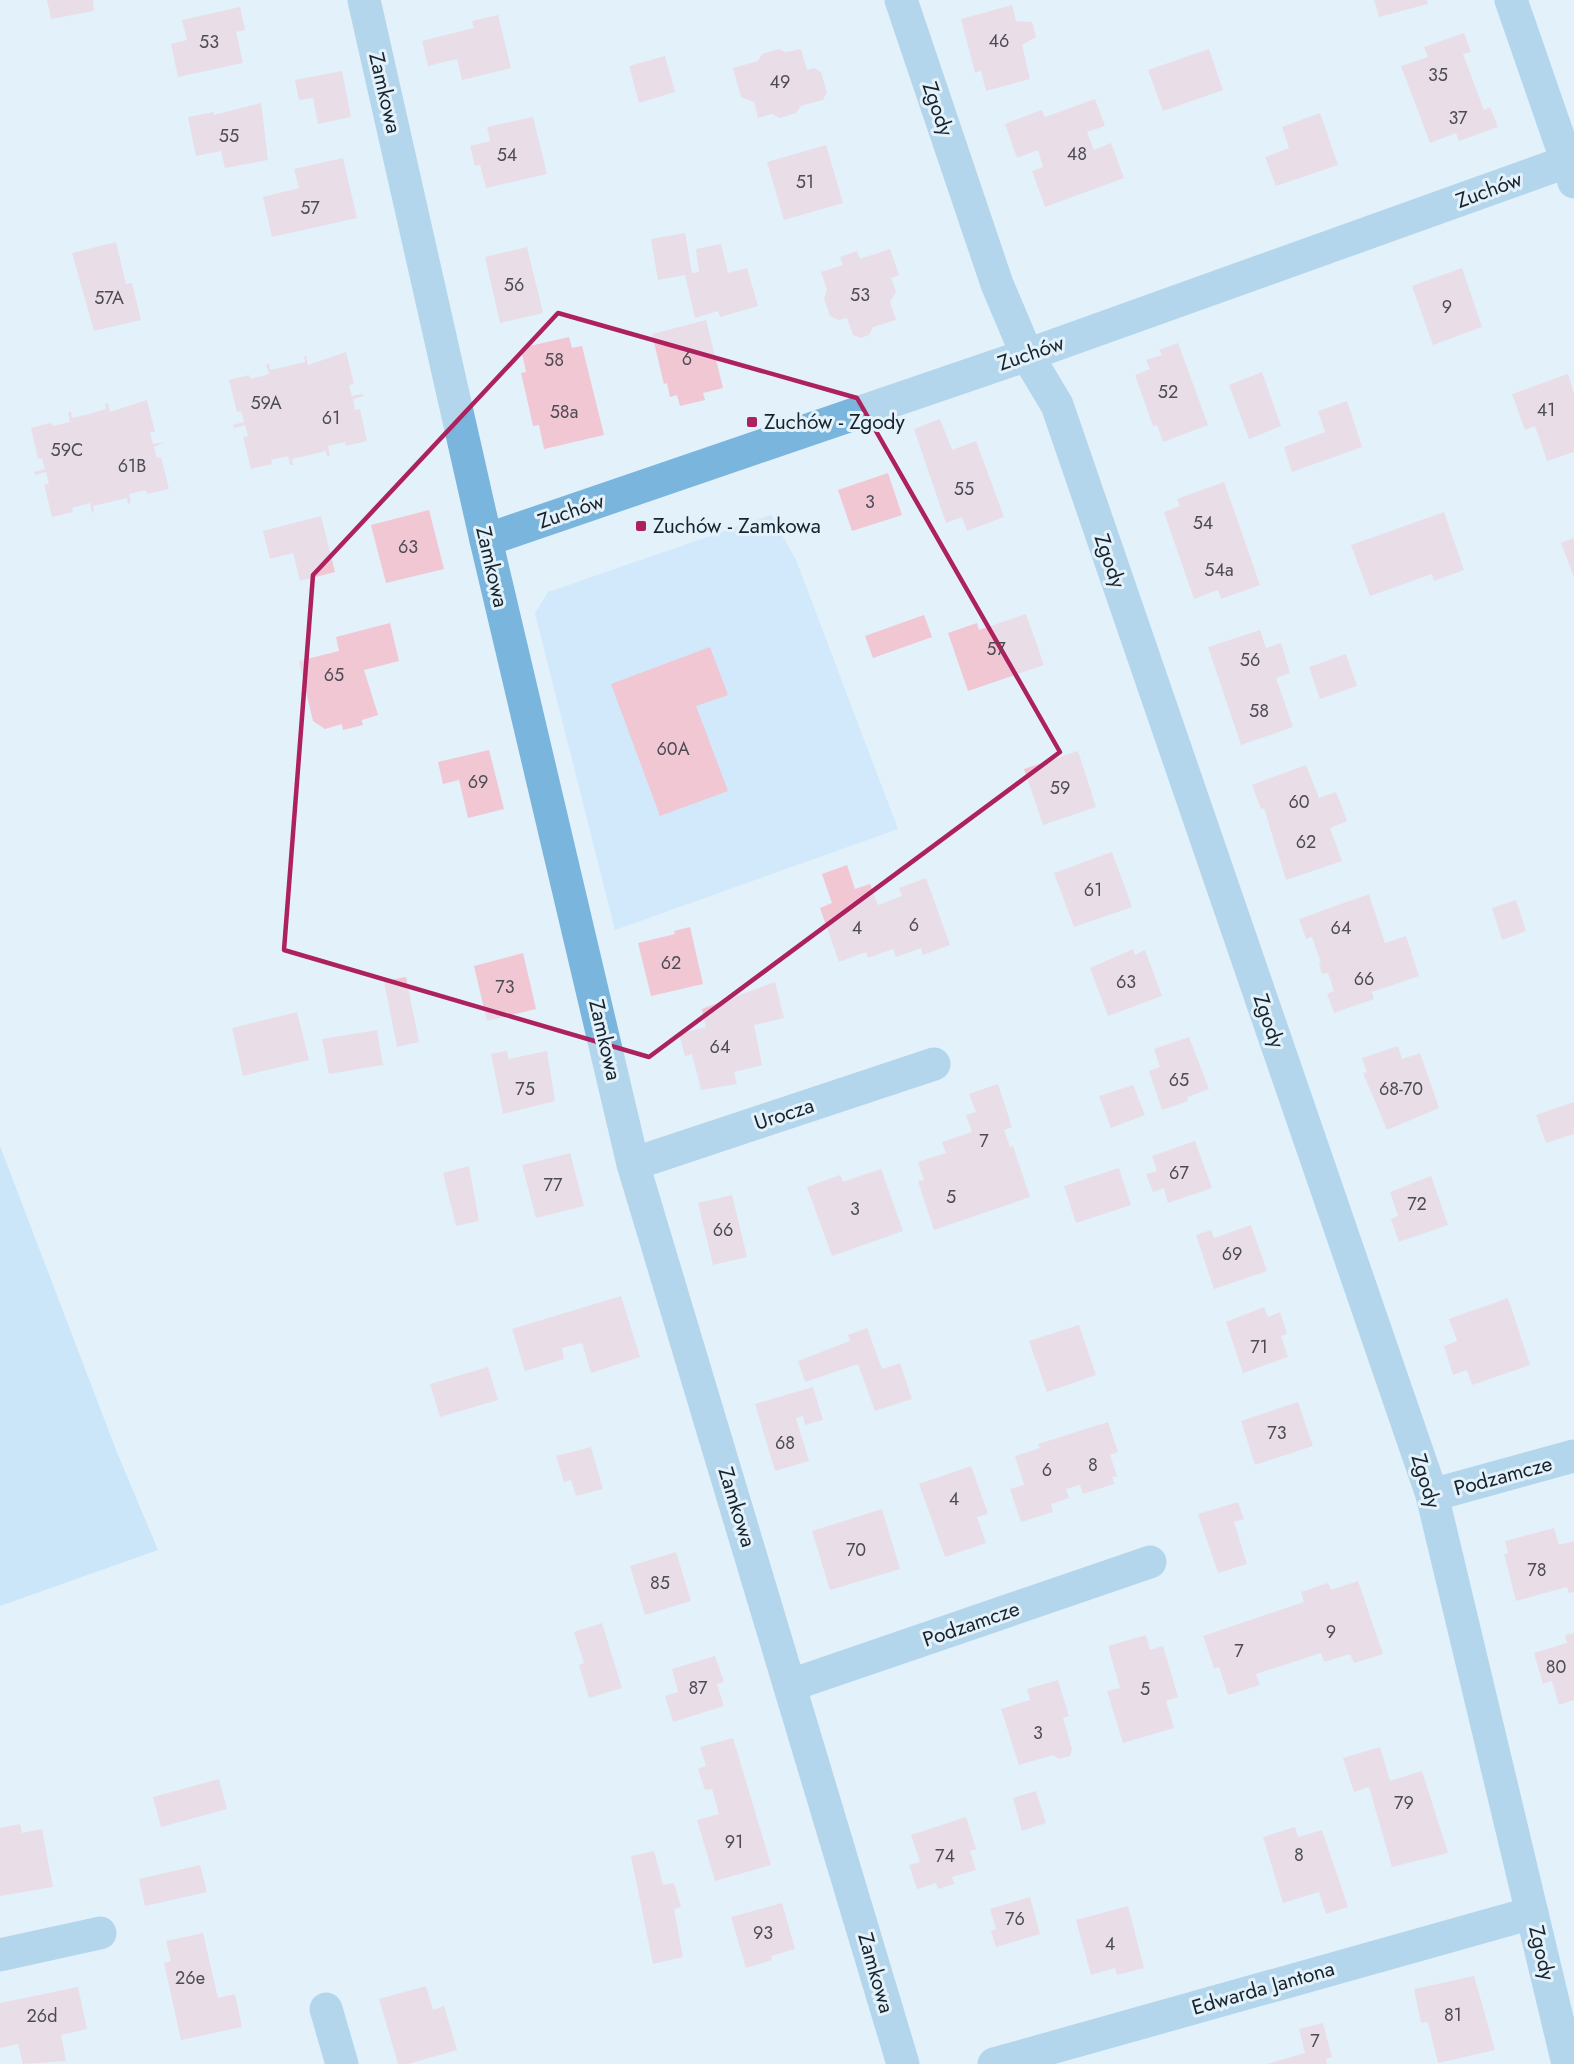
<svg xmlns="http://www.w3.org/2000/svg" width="1574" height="2064" font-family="Jost,sans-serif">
<rect width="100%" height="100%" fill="#e3f1fa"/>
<path fill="#d1e9fa" d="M771 515 796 560 898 829 615 930 535 613 548 592Z"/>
<path fill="#afdaf8" d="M0 1146 116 1450 158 1550 0 1606Z"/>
<g fill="#f0c7d2">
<path d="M47 0H93L94 11 51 19Z"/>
<path d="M1374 0H1427L1428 4 1379 17Z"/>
<path d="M1012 5 1016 21 1032 22 1036 37 1022 45 1030 79 986 91 981 71 975 73 961 19Z"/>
<path d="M240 7 245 30 236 32 243 63 178 77 171 44 187 40 182 20Z"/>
<path d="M498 15 511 68 462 80 457 59 428 66 422 41 474 28 472 21Z"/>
<path d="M1464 33 1471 52 1463 54 1484 110 1490 107 1498 127 1459 141 1456 133 1430 143 1401 66 1428 57 1424 47Z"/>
<path d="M779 49 786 52 801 49 807 70 814 68 821 72 827 92 823 100 801 106 796 113 780 118 772 114 758 118 754 102 741 97 733 68 758 61 762 54Z"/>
<path d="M1209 49 1223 90 1163 111 1148 70Z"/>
<path d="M665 56 675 92 639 103 629 66Z"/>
<path d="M342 71 351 117 318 124 313 98 299 100 295 80Z"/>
<path d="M1095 99 1105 126 1087 132 1094 150 1111 143 1124 178 1045 207 1032 171 1043 167 1038 150 1017 158 1005 124 1042 110 1045 117Z"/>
<path d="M261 103 268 160 225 168 221 151 196 156 188 117 214 112V115Z"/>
<path d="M1320 113 1338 165 1276 186 1265 157 1289 148 1282 127Z"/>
<path d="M533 117 547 174 486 188 480 165 475 166 470 146 490 141 487 127Z"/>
<path d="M826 145 843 203 784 220 767 162Z"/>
<path d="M343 158 357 218 272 237 263 197 299 188 294 169Z"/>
<path d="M685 233 692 273 699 272 696 249 721 244 728 273 747 268 758 306 720 317 718 311 695 318 685 275 658 280 651 239Z"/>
<path d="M116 242 126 284 132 283 141 320 94 331 72 253Z"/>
<path d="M527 247 543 313 500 323 485 257Z"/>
<path d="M890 249 899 275 891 278 896 292 890 302 896 320 873 327 869 335 861 338 853 335 847 318 839 320 830 316 824 298 827 290 821 272 843 265 840 257 857 251 860 259Z"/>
<path d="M1462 268 1482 327 1433 345 1412 286Z"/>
<path d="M706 320 723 388 703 393 705 400 680 406 677 395 670 397 667 383 664 384 652 334Z"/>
<path d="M569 337 572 348 582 346 604 435 544 449 539 425 533 426 527 399 521 373 526 372 521 348Z"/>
<path d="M1178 343 1208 425 1163 442 1157 425 1153 426 1135 375 1150 369 1146 360 1162 355 1159 350Z"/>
<path d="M346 352 354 384 349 385 352 396 363 394 364 396 353 399 355 410 360 409 367 441 346 446 345 442 328 446 330 456H327L326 451 292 459 293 465H290L288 456 271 460 272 464 251 469 243 437 248 436 245 425 234 428 233 425 244 422 241 411 237 412 229 380 249 375 251 379 269 374 266 365 269 364 270 370 288 366 305 362 304 357 306 355 308 365Z"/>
<path d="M1262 372 1281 426 1249 439 1229 385Z"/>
<path d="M1568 374 1574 393V452L1547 461 1535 426 1525 430 1512 394Z"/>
<path d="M147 400 155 432H150L153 444 165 442 154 447 157 458 161 457 169 489 147 494 146 490 129 494 131 503 128 504 127 498 93 506 94 512 92 513 90 503 72 508 73 512 52 517 44 484H49L46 472 35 475 34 472 45 469 42 458 38 459 31 428 50 423 53 426 70 422 68 412H71L72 418 89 414 106 409 105 404 108 403 110 412Z"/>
<path d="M1347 401 1362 447 1292 472 1284 447 1325 432 1318 411Z"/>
<path d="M940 419 952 450 976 441 1004 517 967 531 962 517 946 523 914 429Z"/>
<path d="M888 473 902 515 852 531 838 490Z"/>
<path d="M1224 482 1260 585 1221 599 1218 590 1194 599 1164 512 1180 506 1177 499Z"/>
<path d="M429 510 444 569 386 583 371 525Z"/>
<path d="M1444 512 1464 570 1434 581 1432 574 1370 596 1351 545Z"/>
<path d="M321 516 335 572 300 581 293 553 270 559 263 531Z"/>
<path d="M1574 538V577L1561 543Z"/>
<path d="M1026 614 1044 665 968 691 948 633 977 623 979 630Z"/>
<path d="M924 615 932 637 873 658 865 636Z"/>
<path d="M390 623 399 661 364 670 378 715 362 720 363 725 343 730 342 724 325 729 313 721 299 661 339 651 336 637Z"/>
<path d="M1260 630 1266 648 1281 643 1290 673 1276 678 1293 727 1241 745 1208 647Z"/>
<path d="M710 647 728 695 696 706 728 791 660 816 611 684Z"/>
<path d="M1346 654 1357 686 1320 699 1309 667Z"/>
<path d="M489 750 504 809 468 818 459 780 443 784 438 762Z"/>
<path d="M1078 751 1096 807 1043 825 1024 769Z"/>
<path d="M1306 765 1319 798 1336 792 1342 807 1347 821 1330 828 1342 861 1286 880 1264 808 1261 809 1252 785Z"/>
<path d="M1112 852 1132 907 1074 927 1054 873Z"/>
<path d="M847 865 855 889 870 884 878 905 902 896 899 888 926 878 950 945 923 955 921 948 896 957 893 949 868 958 866 952 839 962 820 908 832 903 822 874Z"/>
<path d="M1369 894 1385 943 1406 936 1419 976 1372 992 1374 999 1334 1013 1327 994 1334 991 1328 973 1322 974 1319 964 1321 963 1312 937 1306 939 1299 919Z"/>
<path d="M1516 900 1526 931 1502 940 1492 908Z"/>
<path d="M690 927 703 984 651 996 638 943 675 934 674 931Z"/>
<path d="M1133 949 1135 955 1145 950 1162 996 1108 1016 1090 968Z"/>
<path d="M523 953 536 1009 487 1021 474 966Z"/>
<path d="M406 977 419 1042 397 1047 384 981Z"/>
<path d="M775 982 784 1018 754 1025 762 1065 734 1072 737 1084 701 1090 692 1054 685 1056 679 1034 706 1027 702 1009Z"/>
<path d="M297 1012 309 1060 243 1076 232 1028Z"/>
<path d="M377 1030 383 1065 329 1074 322 1039Z"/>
<path d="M1189 1037 1209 1089 1187 1097 1188 1101 1162 1110 1149 1071 1160 1067 1154 1049Z"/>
<path d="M1398 1046 1402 1059 1420 1053 1439 1108 1387 1130 1363 1073 1367 1072 1362 1058Z"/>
<path d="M507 1051 509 1059 547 1051 555 1101 503 1114 491 1054Z"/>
<path d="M998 1084 1012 1127 1004 1130 1010 1147 1013 1146 1030 1197 934 1230 918 1181 924 1180 918 1162 946 1153 942 1142 972 1132 966 1115 976 1112 969 1094Z"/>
<path d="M1133 1085 1145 1115 1111 1128 1099 1096Z"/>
<path d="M1574 1102V1134L1546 1143 1536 1115Z"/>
<path d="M1195 1141 1212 1188 1168 1203 1164 1188 1153 1192 1146 1174 1157 1171 1152 1156Z"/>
<path d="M570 1153 584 1206 536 1218 522 1165Z"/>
<path d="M469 1166 479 1221 456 1226 443 1173Z"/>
<path d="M1119 1168 1131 1205 1076 1223 1064 1186Z"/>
<path d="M881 1169 903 1231 832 1256 807 1187 840 1175 843 1182Z"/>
<path d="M1431 1176 1448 1225 1399 1242 1391 1219 1398 1216 1390 1192Z"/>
<path d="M732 1195 747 1257 713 1265 698 1203Z"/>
<path d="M1251 1225 1267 1271 1214 1289 1196 1235 1211 1230 1214 1238Z"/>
<path d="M621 1296 640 1357 591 1373 582 1343 562 1348 564 1359 525 1371 512 1329Z"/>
<path d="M1508 1298 1530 1365 1472 1385 1467 1370 1453 1375 1444 1346 1457 1341 1449 1319Z"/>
<path d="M1264 1307 1268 1317 1280 1312 1287 1334 1281 1336 1288 1357 1243 1373 1226 1322Z"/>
<path d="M1079 1325 1096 1375 1047 1392 1029 1341Z"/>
<path d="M867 1328 882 1369 900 1363 912 1399 875 1411 858 1364 805 1382 798 1361 850 1341 848 1335Z"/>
<path d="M488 1367 498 1400 440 1417 430 1384Z"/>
<path d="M813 1387 823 1420 805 1425 803 1416 796 1418 809 1461 775 1471 755 1404Z"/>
<path d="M1298 1402 1313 1446 1255 1465 1241 1421Z"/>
<path d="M1108 1422 1118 1452 1110 1455 1117 1476 1112 1477 1114 1484 1083 1494 1080 1485 1066 1489 1069 1498 1051 1504 1053 1512 1021 1522 1010 1489 1024 1485 1015 1456 1040 1448 1038 1444Z"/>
<path d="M591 1447 603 1489 576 1496 571 1480 564 1482 556 1456Z"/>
<path d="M971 1466 988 1514 977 1517 986 1543 945 1557 919 1484Z"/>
<path d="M1238 1502 1244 1519 1234 1522 1247 1564 1218 1573 1198 1514Z"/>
<path d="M882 1509 900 1569 830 1590 812 1531Z"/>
<path d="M1554 1528 1559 1545 1574 1541V1592L1569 1593 1567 1587 1516 1601 1504 1554 1508 1553 1505 1541Z"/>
<path d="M676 1552 691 1601 645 1615 630 1566Z"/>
<path d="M1358 1581 1383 1654 1354 1663 1350 1654 1324 1662 1321 1653 1256 1674 1260 1685 1228 1695 1219 1667 1214 1668 1203 1636 1304 1602 1301 1592 1328 1583 1331 1590Z"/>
<path d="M602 1623 622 1688 589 1698 579 1665 584 1663 574 1632Z"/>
<path d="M1574 1633V1700L1559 1705 1552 1681 1543 1684 1534 1653 1567 1643 1565 1635Z"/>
<path d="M1146 1635 1150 1650 1163 1646 1178 1697 1166 1701 1174 1728 1123 1743 1107 1691 1120 1688 1108 1646Z"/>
<path d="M715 1656 724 1682 717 1684 724 1706 673 1722 665 1696 678 1692 672 1669Z"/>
<path d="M1058 1680 1069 1716 1063 1718 1072 1749 1070 1756 1059 1759 1053 1755 1019 1765 1001 1709 1030 1700 1027 1689Z"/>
<path d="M733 1738 771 1865 715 1881 697 1820 719 1814 712 1789 705 1790 698 1769 706 1766 700 1747Z"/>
<path d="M1380 1747 1390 1781 1422 1771 1448 1853 1392 1867 1369 1787 1354 1792 1343 1758Z"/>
<path d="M219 1779 227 1809 161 1827 153 1797Z"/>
<path d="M1036 1791 1046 1823 1022 1831 1013 1798Z"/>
<path d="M966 1817 976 1849 970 1851 976 1870 952 1877 954 1884 938 1889 936 1883 917 1889 909 1865 920 1862 911 1835Z"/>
<path d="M20 1824 22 1833 42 1829 53 1887 0 1896V1828Z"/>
<path d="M1295 1827 1298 1837 1322 1830 1348 1907 1326 1914 1319 1892 1283 1903 1263 1837Z"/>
<path d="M654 1851 663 1885 674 1883 681 1907 674 1909 683 1957 653 1964 631 1856Z"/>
<path d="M200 1865 207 1892 145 1906 139 1879Z"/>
<path d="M1030 1897 1040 1934 996 1947 991 1931 996 1929 990 1909Z"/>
<path d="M782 1903 795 1949 771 1956 772 1960 746 1968 731 1917Z"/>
<path d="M1128 1906 1144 1968 1117 1975 1115 1968 1091 1975 1076 1920Z"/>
<path d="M203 1933 218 1998 235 1994 242 2027 181 2040 164 1963 171 1961 166 1941Z"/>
<path d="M1474 1976 1495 2050 1438 2063 1428 2022 1421 2023 1414 1989Z"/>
<path d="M426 1986 433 2010 444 2006 457 2050 408 2064H398L379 1999Z"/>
<path d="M78 1987 87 2029 61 2035 66 2061 23 2064 18 2044 0 2048V2003Z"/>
<path d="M1323 2023 1332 2057 1326 2059 1327 2064H1267L1305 2053 1299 2029Z"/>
</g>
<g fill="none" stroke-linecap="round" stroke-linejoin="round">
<g stroke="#79b5dc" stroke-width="33">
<path d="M364 0 486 540 633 1164 903 2064"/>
<path d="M901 0 997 284 1027 355 1057 405 1432 1495 1568 2064"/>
<path d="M1511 0 1574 182"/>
<path d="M486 540 1027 355 1574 159"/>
<path d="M633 1164 934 1064"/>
<path d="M1432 1495 1574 1456"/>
<path d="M791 1685 1150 1562"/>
<path d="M0 1955 100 1933"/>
<path d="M326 2009 342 2064"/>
<path d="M994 2064 1532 1913"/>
</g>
</g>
<path d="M0 0H1574V2064H0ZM558 313 857 398 1060 752 649 1057 284 950 313 575Z" fill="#e3f1fa" fill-opacity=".55" fill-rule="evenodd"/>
<path fill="none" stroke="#ad215e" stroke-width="4.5" stroke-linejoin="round" d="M558 313 857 398 1060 752 649 1057 284 950 313 575Z"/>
<g fill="#ad215e" stroke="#e3f1fa" stroke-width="2">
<rect x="746" y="416" width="12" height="12" rx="3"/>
<rect x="635" y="520" width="12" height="12" rx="3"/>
</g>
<g text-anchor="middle" stroke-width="6" stroke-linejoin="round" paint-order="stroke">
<g font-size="18" fill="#4d4c56">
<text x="999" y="47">46</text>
<text x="209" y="48">53</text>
<text x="1438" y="81">35</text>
<text x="780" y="88">49</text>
<text x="1458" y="124">37</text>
<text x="229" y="142">55</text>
<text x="1077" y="160">48</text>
<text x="507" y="161">54</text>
<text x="805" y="188">51</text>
<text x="310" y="214">57</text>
<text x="514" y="291">56</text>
<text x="860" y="301">53</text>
<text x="109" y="304">57A</text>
<text x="1447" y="313">9</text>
<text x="687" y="365">6</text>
<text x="554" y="366">58</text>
<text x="1168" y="398">52</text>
<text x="266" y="409">59A</text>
<text x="1546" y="416">41</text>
<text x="564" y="418">58a</text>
<text x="331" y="424">61</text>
<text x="67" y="456">59C</text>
<text x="132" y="472">61B</text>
<text x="964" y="495">55</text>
<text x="870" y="508">3</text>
<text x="1203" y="529">54</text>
<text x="408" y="553">63</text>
<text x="1219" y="576">54a</text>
<text x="996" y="655">57</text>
<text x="1250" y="666">56</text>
<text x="334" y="681">65</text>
<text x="1259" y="717">58</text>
<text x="673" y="755">60A</text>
<text x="478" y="788">69</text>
<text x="1060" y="794">59</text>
<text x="1299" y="808">60</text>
<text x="1306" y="848">62</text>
<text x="1093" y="896">61</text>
<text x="914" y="931">6</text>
<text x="857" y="934">4</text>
<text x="1341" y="934">64</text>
<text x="671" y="969">62</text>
<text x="1364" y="985">66</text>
<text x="1126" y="988">63</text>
<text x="505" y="993">73</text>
<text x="720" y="1053">64</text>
<text x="1179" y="1086">65</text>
<text x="525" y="1095">75</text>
<text x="1401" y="1095">68-70</text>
<text x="984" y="1147">7</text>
<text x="1179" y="1179">67</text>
<text x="553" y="1191">77</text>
<text x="951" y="1203">5</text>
<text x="1417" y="1210">72</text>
<text x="855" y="1215">3</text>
<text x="723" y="1236">66</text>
<text x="1232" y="1260">69</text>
<text x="1259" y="1353">71</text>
<text x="1277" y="1439">73</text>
<text x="785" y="1449">68</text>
<text x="1093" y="1471">8</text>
<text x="1047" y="1476">6</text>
<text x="954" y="1505">4</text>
<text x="856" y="1556">70</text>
<text x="1537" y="1576">78</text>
<text x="660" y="1589">85</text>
<text x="1331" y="1638">9</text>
<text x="1239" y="1657">7</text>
<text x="1556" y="1673">80</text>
<text x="698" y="1694">87</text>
<text x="1145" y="1695">5</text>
<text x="1038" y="1739">3</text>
<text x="1404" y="1809">79</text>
<text x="734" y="1848">91</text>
<text x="1299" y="1861">8</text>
<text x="945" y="1862">74</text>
<text x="1015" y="1925">76</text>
<text x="763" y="1939">93</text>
<text x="1110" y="1950">4</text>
<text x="190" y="1984">26e</text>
<text x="1453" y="2021">81</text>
<text x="42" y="2022">26d</text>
<text x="1315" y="2047">7</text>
</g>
<g font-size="21" fill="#17232c" stroke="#e3f1fa">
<text transform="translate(385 93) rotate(77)" y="7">Zamkowa</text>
<text transform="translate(938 109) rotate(71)" y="7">Zgody</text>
<text transform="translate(1489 190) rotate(-20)" y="7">Zuchów</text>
<text transform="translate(1031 353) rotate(-19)" y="7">Zuchów</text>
<text transform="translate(571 511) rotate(-19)" y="7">Zuchów</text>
<text transform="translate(1110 561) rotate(71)" y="7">Zgody</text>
<text transform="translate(492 567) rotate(77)" y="7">Zamkowa</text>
<text transform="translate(1269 1021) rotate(71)" y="7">Zgody</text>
<text transform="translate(605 1040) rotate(77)" y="7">Zamkowa</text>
<text transform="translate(784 1114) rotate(-18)" y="7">Urocza</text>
<text transform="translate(1503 1476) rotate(-15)" y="7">Podzamcze</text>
<text transform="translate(1426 1481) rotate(73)" y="7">Zgody</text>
<text transform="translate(737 1507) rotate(73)" y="7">Zamkowa</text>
<text transform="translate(971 1624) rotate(-19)" y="7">Podzamcze</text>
<text transform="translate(1542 1953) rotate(77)" y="7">Zgody</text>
<text transform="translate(876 1973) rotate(74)" y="7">Zamkowa</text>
<text transform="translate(1263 1988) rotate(-16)" y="7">Edwarda Jantona</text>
</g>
<g font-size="21" fill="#17232c" stroke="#e3f1fa" text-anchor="start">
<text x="764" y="429">Zuchów - Zgody</text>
<text x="653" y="533">Zuchów - Zamkowa</text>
</g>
</g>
</svg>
